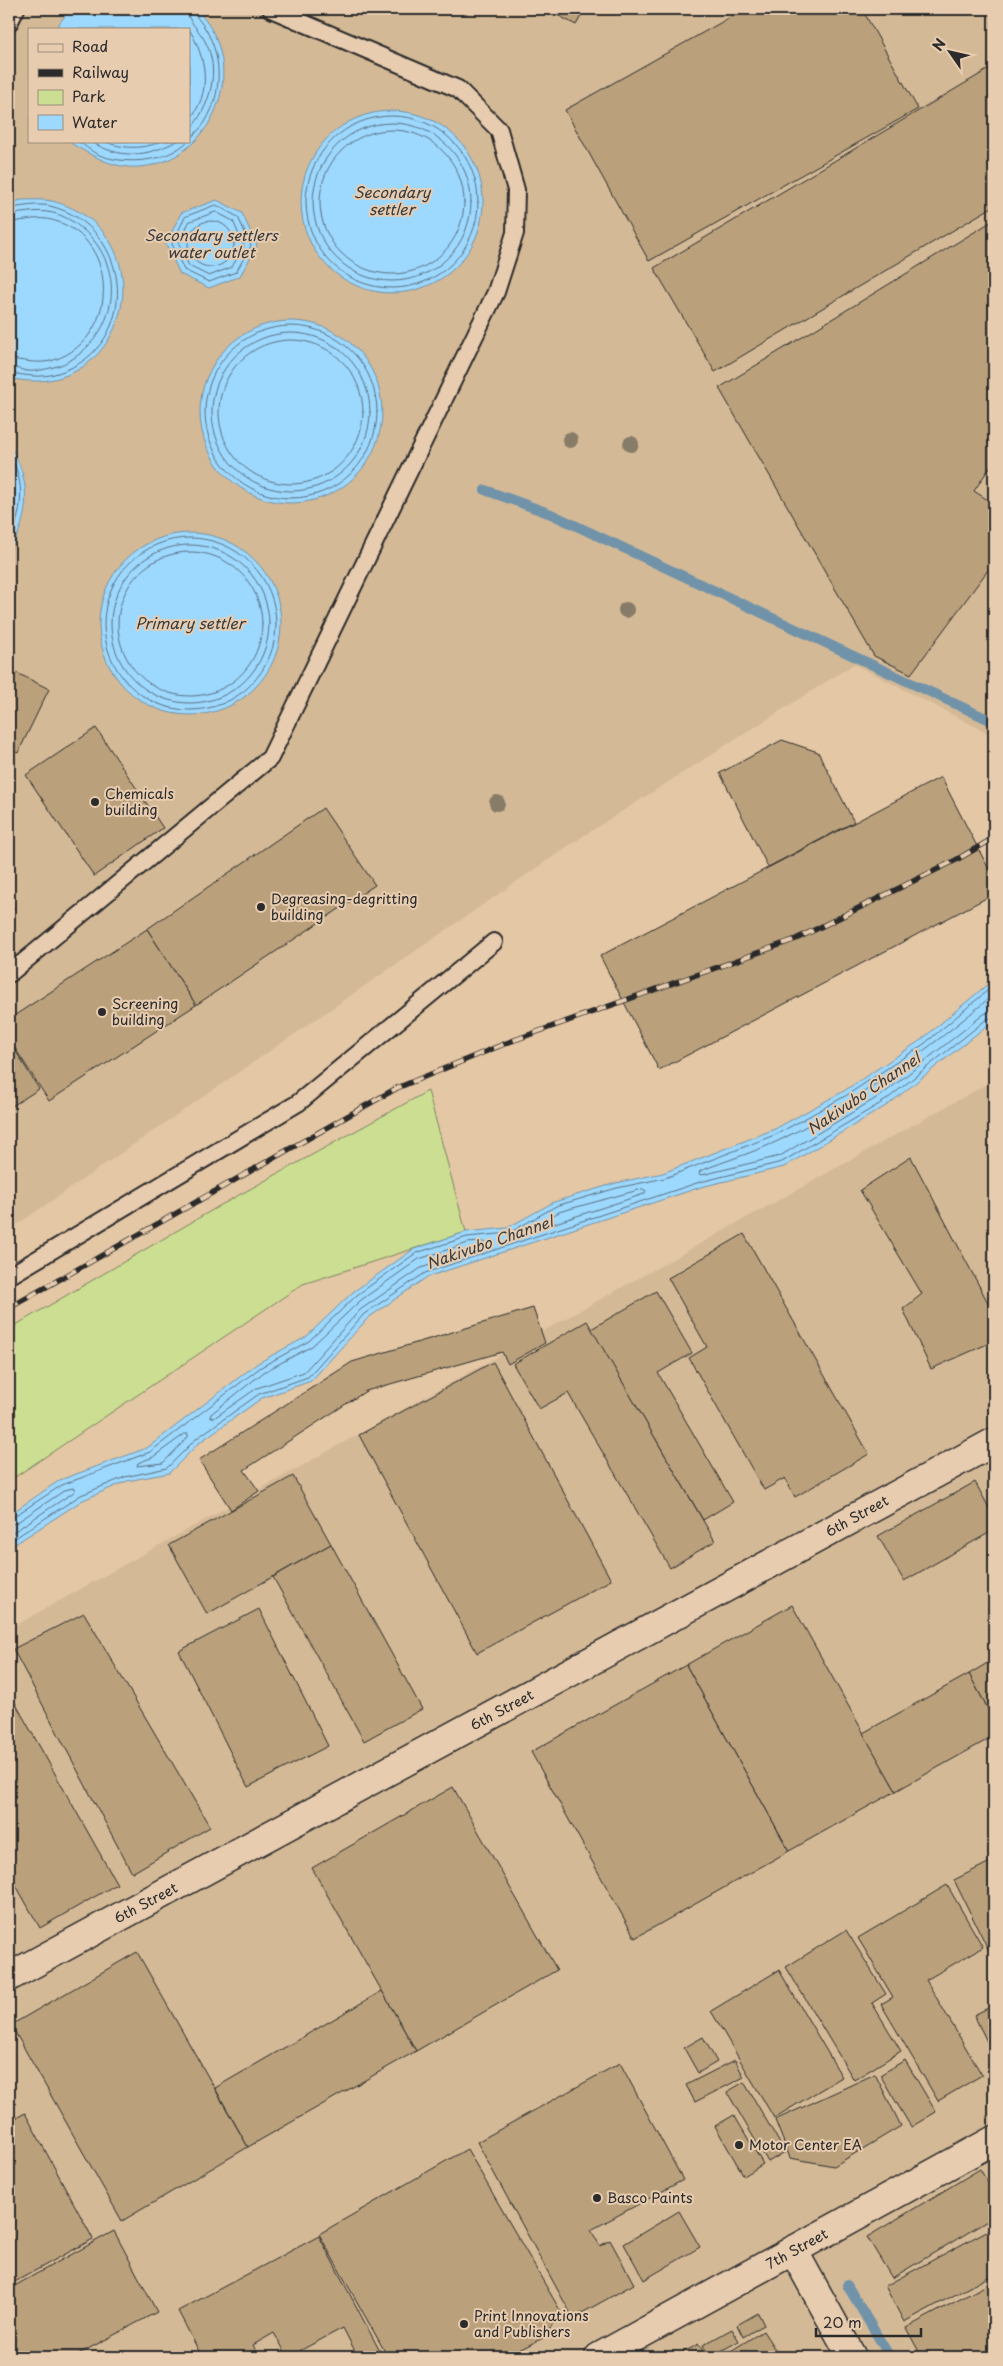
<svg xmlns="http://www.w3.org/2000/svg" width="1003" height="2366" font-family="'Playpen Sans',sans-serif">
<rect width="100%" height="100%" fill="#e4c7a5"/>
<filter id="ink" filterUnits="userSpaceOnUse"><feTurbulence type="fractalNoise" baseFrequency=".02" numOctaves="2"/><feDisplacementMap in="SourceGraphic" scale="10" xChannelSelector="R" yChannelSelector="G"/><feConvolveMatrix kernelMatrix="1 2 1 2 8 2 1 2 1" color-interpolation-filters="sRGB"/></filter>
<g filter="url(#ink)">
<g fill="#d4b996" fill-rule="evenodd">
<path d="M9 9H994V736L854 664 580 838 9 1230ZM29 29H189V141H29Z"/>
<path d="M994 1080V2357H9V1629Z"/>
</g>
<path fill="#cbde92" stroke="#7b845e" d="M428 1091 466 1232 303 1284 9 1481V1329L221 1205Z"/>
<g fill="#9dd8fe" stroke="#6f93aa">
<path d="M70 9H195C207 19 216 35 220 51 235 108 190 171 128 167 107 165 90 154 72 144L70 141H189V29H55Z"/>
<circle cx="392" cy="202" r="91"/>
<path d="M21 200C31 200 43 199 52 201 171 232 129 406 9 378V204Z"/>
<path d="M217 200 242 213 257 246 240 276 209 288 180 274 166 244 181 213Z"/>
<circle cx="291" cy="412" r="91"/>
<path d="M9 444C27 473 31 503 18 534 15 540 13 547 9 551Z"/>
<circle cx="190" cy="624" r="91"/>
<path d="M994 979V1020L889 1104 784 1167 701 1187 427 1277 368 1318 311 1381 262 1398 200 1442 169 1473 127 1481 83 1500 9 1548V1515L60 1480 147 1448 258 1363 306 1337 353 1292 414 1249 466 1232 507 1228 554 1202 616 1183 663 1173 775 1129 844 1091 921 1040Z"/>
</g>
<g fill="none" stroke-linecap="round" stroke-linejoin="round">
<g stroke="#59707f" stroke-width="1">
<path d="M186 9C187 20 200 31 205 41 221 71 210 107 189 131"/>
<path d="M189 29C206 57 213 93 189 120"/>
<circle cx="392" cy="202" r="86"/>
<circle cx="392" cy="202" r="79"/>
<circle cx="392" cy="202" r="72"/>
<path d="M189 140C194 134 201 129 205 122 226 88 222 42 193 13L192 9"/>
<path d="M78 141C85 146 93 153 102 156 127 165 168 162 188 141"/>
<path d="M90 141C121 160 146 157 177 141"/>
<path d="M104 141C121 149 144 150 161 141"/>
<path d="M216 205 238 217 251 246 236 272 209 282 184 270 172 244 185 217Z"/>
<path d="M9 208C22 207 37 203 50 206 135 227 142 347 58 373 39 379 27 375 9 373"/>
<path d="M216 212 233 221 244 246 232 267 209 276 189 266 179 244 189 222Z"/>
<path d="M9 214C22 214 33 210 47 212 59 213 72 220 81 228 118 257 122 311 89 345 80 355 67 364 54 367 46 369 35 372 27 371 21 370 15 367 9 367"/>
<circle cx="211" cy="244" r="23"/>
<path d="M9 222C21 222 33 217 47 219 119 232 123 337 54 360 38 365 24 360 9 359"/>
<circle cx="291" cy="412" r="86"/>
<circle cx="291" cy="412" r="79"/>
<circle cx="291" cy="412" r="72"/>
<path d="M9 454C27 483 22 512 9 542"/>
<path d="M9 466C14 487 18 506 9 526"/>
<circle cx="190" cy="624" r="86"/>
<circle cx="190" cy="624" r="79"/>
<circle cx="190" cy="624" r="72"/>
<path d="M994 994C929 1050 859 1100 782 1139 756 1152 727 1160 700 1171L699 1174 702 1175 780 1156 883 1094 984 1014 994 1010"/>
<path d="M643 1189 646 1191 644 1194 540 1228 537 1226 538 1224 559 1212Z"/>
<path d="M483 1242 486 1244 484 1247 421 1268 360 1310 304 1372 257 1388 214 1418 210 1417 211 1414 264 1372 312 1346 361 1300 419 1259 468 1243Z"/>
<path d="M185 1434H188V1437L163 1463 137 1466 138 1463 153 1457Z"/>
<path d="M9 1518 13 1517 62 1485 150 1452 261 1367 309 1341 357 1295 416 1253 467 1237 509 1233 556 1206 617 1188 665 1178 777 1134 847 1095 924 1044 994 985"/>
<path d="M9 1525 16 1523 65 1490 73 1488 75 1489 74 1492 9 1535"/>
<path d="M9 1542 81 1495 125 1477 167 1468 197 1438 259 1394 308 1377 364 1314 425 1273 700 1182 782 1162 886 1100 987 1019 994 1017"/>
</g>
<g stroke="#6f93aa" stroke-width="10">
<path d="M485 490 551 514 994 722"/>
<path d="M847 2285 890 2357"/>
</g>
</g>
<g fill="#baa17b" stroke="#2b2b2b">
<path d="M546 9H585L576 25Z"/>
<path d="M745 9H862L918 109 649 261 565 110Z"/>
<path d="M994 66V206L715 372 654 268Z"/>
<path d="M994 220V461L974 491 994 504V562L911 674 874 656 719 388Z"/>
<path d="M9 669 49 689 18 753 9 749Z"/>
<path d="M96 728 163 828 94 876 26 775Z"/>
<path d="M782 740 818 752 854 822 768 867 720 773Z"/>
<path d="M941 777 994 879V894L659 1070 600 956Z"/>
<path d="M323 808 375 885 196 1005 147 929Z"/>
<path d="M9 900 15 909 9 913Z"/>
<path d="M147 929 196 1005 49 1101 9 1039V1019Z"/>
<path d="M15 1050 39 1089 9 1108V1054Z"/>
<path d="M911 1157 994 1314V1341L931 1369 903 1309 922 1294 860 1190Z"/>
<path d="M744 1234 869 1454 795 1497 785 1478 764 1490 689 1358 707 1347 668 1278Z"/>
<path d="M656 1291 692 1353 658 1373 733 1502 703 1520 591 1329Z"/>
<path d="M533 1308 545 1343 508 1364 502 1352 366 1391 244 1470 259 1491 231 1510 199 1460 352 1362Z"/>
<path d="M587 1321 715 1541 670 1568 568 1393 539 1409 513 1364Z"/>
<path d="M493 1362 611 1580 477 1653 359 1435Z"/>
<path d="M293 1476 331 1544 207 1614 169 1545Z"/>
<path d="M975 1482 994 1517V1530L904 1581 878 1536Z"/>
<path d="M331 1544 422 1709 364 1741 273 1577Z"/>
<path d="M792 1605 896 1791 789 1851 686 1665Z"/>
<path d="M259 1609 328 1746 248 1787 179 1651Z"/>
<path d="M84 1613 210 1827 132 1873 13 1649Z"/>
<path d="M994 1659V1720L969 1674Z"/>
<path d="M686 1665 789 1851 635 1938 531 1752Z"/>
<path d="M969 1674 994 1720V1736L896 1791 863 1733Z"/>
<path d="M9 1692 117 1884 40 1928 9 1873Z"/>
<path d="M453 1787 557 1970 416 2051 312 1868Z"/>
<path d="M994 1860V1961L954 1880Z"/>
<path d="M947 1885 983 1947 926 1980 982 2075 938 2101 881 2004 893 1997 858 1938Z"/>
<path d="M846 1930 886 1994 872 2003 901 2051 854 2080 786 1967Z"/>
<path d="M137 1952 248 2147 122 2221 11 2025Z"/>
<path d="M779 1970 842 2077 774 2118 711 2011Z"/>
<path d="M382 1991 416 2051 248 2147 215 2088Z"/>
<path d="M994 2005V2056L974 2015Z"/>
<path d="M703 2037 717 2062 698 2073 684 2048Z"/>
<path d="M735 2060 744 2077 695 2102 686 2085Z"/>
<path d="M905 2060 936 2112 911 2127 880 2075Z"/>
<path d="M620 2063 683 2180 591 2230 600 2246 610 2240 634 2284 573 2318 477 2142Z"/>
<path d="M875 2074 901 2126 834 2166 790 2158 775 2120Z"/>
<path d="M744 2082 785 2152 768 2162 727 2092Z"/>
<path d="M25 2113 93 2239 9 2285V2122Z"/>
<path d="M734 2115 763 2164 744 2176 715 2126Z"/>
<path d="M467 2149 561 2312 543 2338 505 2357H388L319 2234Z"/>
<path d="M980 2169 994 2193V2217L892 2278 867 2237Z"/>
<path d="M679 2211 700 2247 644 2280 624 2244Z"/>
<path d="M994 2227V2274L904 2322 885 2286Z"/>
<path d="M114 2231 157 2312 73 2357H9V2289Z"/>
<path d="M319 2236 383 2357H358L343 2328 288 2357 274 2333 253 2345 259 2357H202L178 2311Z"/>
<path d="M994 2281V2357H922L906 2328Z"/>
<path d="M758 2313 764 2325 743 2337 737 2325Z"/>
<path d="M732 2329 739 2341 710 2357 703 2345Z"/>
<path d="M763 2331 780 2357H721Z"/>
<path d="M699 2344 706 2357H674Z"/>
</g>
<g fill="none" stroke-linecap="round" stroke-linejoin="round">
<defs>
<g id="lane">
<path d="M9 23 16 9"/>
<path d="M9 974 270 758 496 292 515 233 516 190 499 130 458 89 271 9"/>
<path d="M9 1276 298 1103 494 942"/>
</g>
<path id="street" d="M9 1977 994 1442"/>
<g id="secondary">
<path d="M793 2250 852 2357"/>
<path d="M599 2357 994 2140"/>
</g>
</defs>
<use href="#lane" stroke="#2b2b2b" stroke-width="20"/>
<use href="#street" stroke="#2b2b2b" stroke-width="31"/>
<use href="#secondary" stroke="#2b2b2b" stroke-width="31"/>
<use href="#lane" stroke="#e8ccaf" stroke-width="16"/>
<use href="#street" stroke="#e8ccaf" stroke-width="28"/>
<use href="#secondary" stroke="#e8ccaf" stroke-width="28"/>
<defs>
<path id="rail" d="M9 1308 397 1088 509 1042 796 939 956 860 994 838"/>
</defs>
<use href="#rail" stroke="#2b2b2b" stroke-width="5.5"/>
<use href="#rail" stroke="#e8ccaf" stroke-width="4" stroke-dasharray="11" stroke-linecap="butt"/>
</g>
<g fill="#877b67">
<circle cx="570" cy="440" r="8"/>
<circle cx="631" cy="444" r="8"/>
<circle cx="626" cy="610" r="8"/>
<circle cx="497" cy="803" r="8"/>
</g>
</g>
<g fill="#2b2b2b" stroke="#e8ccaf" stroke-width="2">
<circle cx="95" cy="802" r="5"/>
<circle cx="261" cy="907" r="5"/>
<circle cx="102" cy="1012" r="5"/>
<circle cx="739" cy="2145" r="5"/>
<circle cx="597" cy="2198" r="5"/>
<circle cx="464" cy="2324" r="5"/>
</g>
<g text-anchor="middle" stroke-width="4" stroke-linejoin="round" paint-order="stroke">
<g font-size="14" fill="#2b2b2b" stroke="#e8ccaf" text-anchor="start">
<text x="105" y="799">Chemicals<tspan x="105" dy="16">building</tspan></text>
<text x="271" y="904">Degreasing-degritting<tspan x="271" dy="16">building</tspan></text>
<text x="112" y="1009">Screening<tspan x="112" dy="16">building</tspan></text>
<text x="749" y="2150">Motor Center EA</text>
<text x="607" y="2203">Basco Paints</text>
<text x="474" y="2321">Print Innovations<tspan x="474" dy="16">and Publishers</tspan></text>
</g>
<g font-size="14" fill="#2b2b2b" stroke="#e8ccaf">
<text transform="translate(857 1516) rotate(-29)" y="5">6th Street</text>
<text transform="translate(502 1710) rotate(-28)" y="5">6th Street</text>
<text transform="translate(146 1903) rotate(-28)" y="5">6th Street</text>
<text transform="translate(797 2249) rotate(-29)" y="5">7th Street</text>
</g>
<g font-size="15" font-style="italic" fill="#363c40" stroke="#e8ccaf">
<text x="392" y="198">Secondary<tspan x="392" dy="17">settler</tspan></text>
<text x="211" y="241">Secondary settlers<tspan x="211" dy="17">water outlet</tspan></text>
<text x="190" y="629">Primary settler</text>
<text transform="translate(864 1094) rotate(-34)" y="5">Nakivubo Channel</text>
<text transform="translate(490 1243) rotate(-19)" y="5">Nakivubo Channel</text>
</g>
</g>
<rect width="1003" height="2366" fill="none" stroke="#e8ccaf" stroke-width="30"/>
<rect x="15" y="15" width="973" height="2336" fill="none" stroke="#2b2b2b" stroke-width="2" filter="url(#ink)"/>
<rect x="28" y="28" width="162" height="115" fill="#e8ccaf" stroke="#9c8c7a"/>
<rect x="38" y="44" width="25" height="8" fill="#e8ccaf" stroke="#9c8c7a"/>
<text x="72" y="52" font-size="15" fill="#2b2b2b">Road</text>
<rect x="38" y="69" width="25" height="8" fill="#2b2b2b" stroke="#9c8c7a"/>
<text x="72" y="78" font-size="15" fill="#2b2b2b">Railway</text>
<rect x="38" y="90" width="25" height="15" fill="#cbde92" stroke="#9c8c7a"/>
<text x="72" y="102" font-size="15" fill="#2b2b2b">Park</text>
<rect x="38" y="115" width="25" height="15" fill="#9dd8fe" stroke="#9c8c7a"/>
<text x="72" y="128" font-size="15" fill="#2b2b2b">Water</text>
<g transform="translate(950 52) rotate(304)" stroke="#e8ccaf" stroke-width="4" paint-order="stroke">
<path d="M0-4L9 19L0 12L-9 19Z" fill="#2b2b2b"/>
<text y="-8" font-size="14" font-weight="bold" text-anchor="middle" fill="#2b2b2b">N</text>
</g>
<path d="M816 2328v8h105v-8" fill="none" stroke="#2b2b2b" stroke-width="2.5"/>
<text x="823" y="2328" font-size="15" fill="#2b2b2b" stroke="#e8ccaf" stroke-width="4" paint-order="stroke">20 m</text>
</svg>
